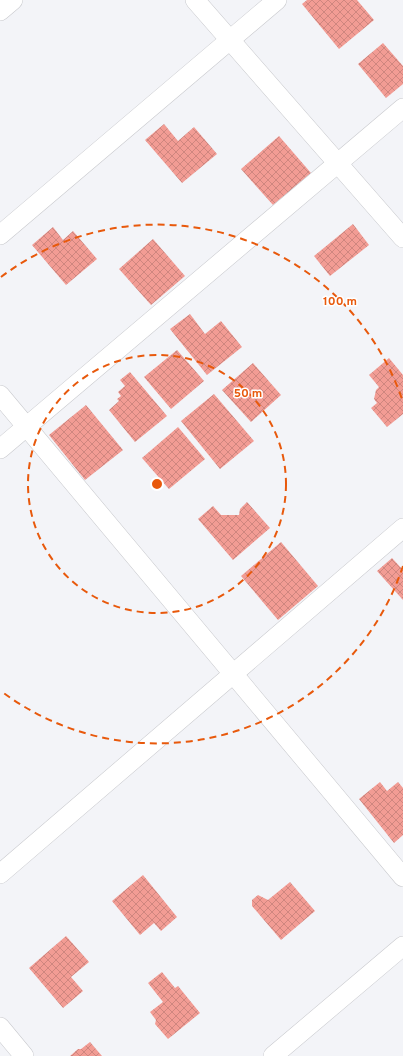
<svg xmlns="http://www.w3.org/2000/svg" width="403" height="1056" font-family="Overpass,sans-serif">
<defs>
<pattern id="building-cross-hatch" width="8" height="8" patternUnits="userSpaceOnUse"><rect width="8" height="8" fill="#f29c94"/><path d="M0 0l8 8M0 8l8-8" fill="none" stroke="#cf867f"/></pattern>
</defs>
<rect width="100%" height="100%" fill="#f3f4f8"/>
<g fill="url(#building-cross-hatch)">
<path d="M307 0H357L374 20 339 49 302 4Z"/>
<path d="M383 43 403 66V84L386 98 358 64Z"/>
<path d="M164 124 178 141 194 127 217 154 182 183 145 140Z"/>
<path d="M279 136 311 173 273 205 241 169Z"/>
<path d="M353 224 369 245 330 276 314 256Z"/>
<path d="M53 227 63 240 73 231 97 259 66 285 32 245Z"/>
<path d="M153 239 185 276 151 305 119 269Z"/>
<path d="M190 314 205 334 221 321 242 347 207 375 170 329Z"/>
<path d="M177 350 204 381 171 409 144 377Z"/>
<path d="M389 358 403 375V414L387 427 371 408 377 403 374 399 376 390 379 387 369 375Z"/>
<path d="M253 363 281 395 251 422 222 390Z"/>
<path d="M130 372 167 416 135 442 109 410 119 401 117 399 121 396 118 392 125 386 120 380Z"/>
<path d="M214 394 254 441 220 469 181 421Z"/>
<path d="M86 405 123 450 85 480 49 435Z"/>
<path d="M178 427 205 459 169 489 142 458Z"/>
<path d="M247 502 270 528 233 560 198 519 213 506 221 515H239L240 509Z"/>
<path d="M281 542 318 586 278 620 241 576Z"/>
<path d="M392 558 403 570V600L377 571Z"/>
<path d="M380 782 387 791 398 782 403 788V835L394 843 359 799Z"/>
<path d="M143 875 177 917 161 931 154 923 140 935 112 901Z"/>
<path d="M290 882 315 911 281 940 252 906V900L258 895 268 900Z"/>
<path d="M66 936 89 962 71 977 83 991 63 1008 29 968Z"/>
<path d="M162 972 175 988 178 986 200 1013 168 1039 155 1024 156 1020 150 1012 163 1002 148 983Z"/>
<path d="M90 1042 102 1056H70L78 1049H81Z"/>
</g>
<g fill="none" stroke-linecap="round" stroke-linejoin="round">
<defs>
<g id="street">
<path d="M195 0 403 238"/>
<path d="M0 11 13 0"/>
<path d="M0 235 277 0"/>
<path d="M0 395 403 877"/>
<path d="M0 449 403 108"/>
<path d="M0 874 403 528"/>
<path d="M0 1027 24 1056"/>
<path d="M273 1056 403 946"/>
</g>
</defs>
<use href="#street" stroke="#c8c9cd" stroke-width="20"/>
<use href="#street" stroke="#fff" stroke-width="19"/>
</g>
<g fill="none" stroke="#e8590c" stroke-width="2" stroke-dasharray="7 5">
<circle cx="157" cy="484" r="129"/>
<path d="M403 566A259 259 0 0 1 1 691M1 277A259 259 0 0 1 403 402"/>
</g>
<circle cx="157" cy="484" r="6" fill="#e8590c" stroke="#fff" stroke-width="2"/>
<g font-size="12" text-anchor="middle" font-weight="bold" fill="#e8590c" stroke="#fff" stroke-width="3" stroke-linejoin="round" paint-order="stroke">
<text x="340" y="305">100 m</text>
<text x="248" y="397">50 m</text>
</g>
</svg>
